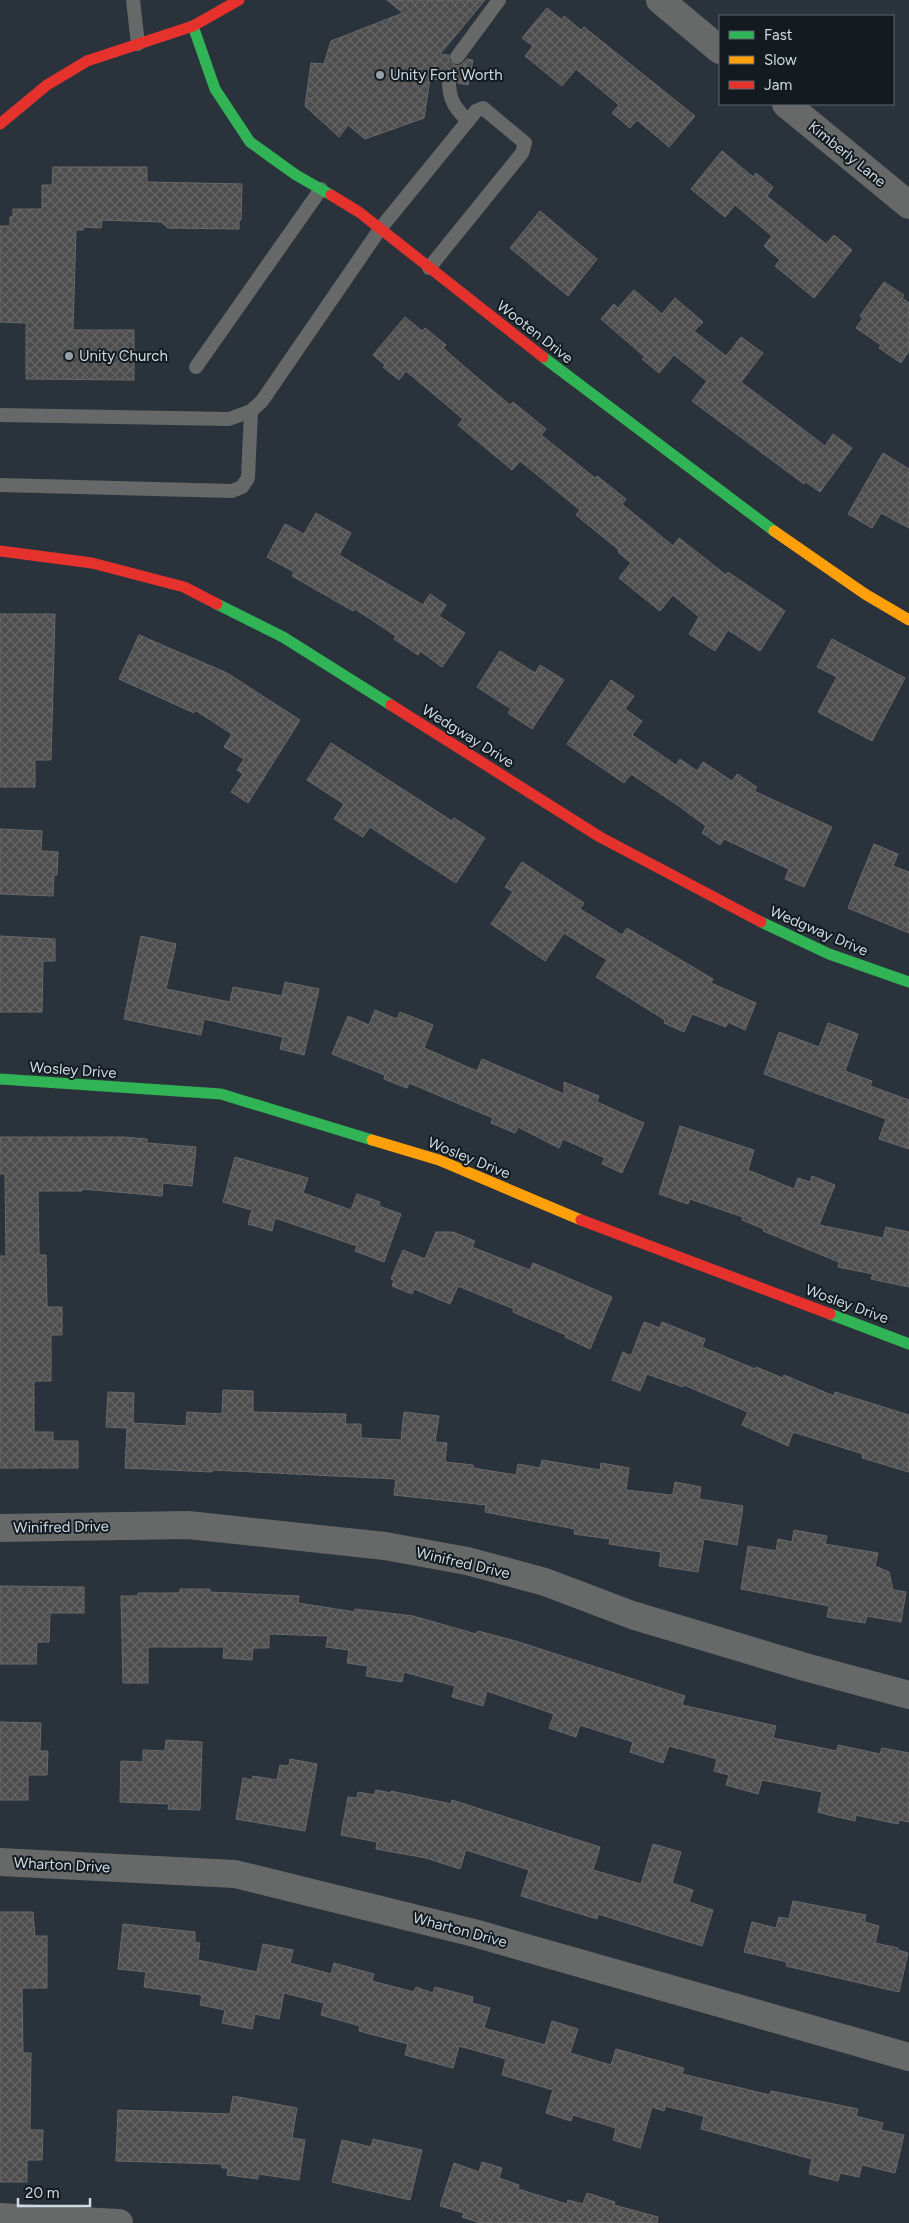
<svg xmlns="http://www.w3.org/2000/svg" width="909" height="2223" font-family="Figtree,sans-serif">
<defs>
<pattern id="building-cross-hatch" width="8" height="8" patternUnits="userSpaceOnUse" patternTransform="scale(1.25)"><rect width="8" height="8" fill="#4e4d4d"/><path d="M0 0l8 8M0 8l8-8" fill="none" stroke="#666"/></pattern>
</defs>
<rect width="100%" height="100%" fill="#2a333b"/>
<g fill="url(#building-cross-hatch)" stroke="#69686a">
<path d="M387 0H485L440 54 449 55V61L456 66 461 65 467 59 473 60 468 85 458 83 456 77 449 73 444 75 441 80 430 79 424 118 365 139 348 125 339 137 305 106 311 63 324 64 331 41 403 13Z"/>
<path d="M547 8 562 20 564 16 581 30 584 27 695 116 669 147 637 120 630 128 612 113 619 105 576 69 562 86 525 56 533 46 522 38Z"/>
<path d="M722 151 753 177 756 173 773 187 767 196 826 244 834 235 852 250 814 298 775 266 780 260 764 246 772 236 735 205 725 217 691 189Z"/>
<path d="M53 167H147V182L242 184 241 220H239V229L168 228 161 222 102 220 101 228 83 227V230H76L73 330H134V380L26 379V323L0 322V226H10V217H13V209H42V185H52Z"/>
<path d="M540 211 597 259 568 296 510 248Z"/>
<path d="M884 282 904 295 902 298 909 303V351L901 363 879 348 881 345 856 328 863 318 860 316Z"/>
<path d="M634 290 662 314 675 298 703 322 694 331 726 356 741 337 763 353 741 382 825 446 833 434 852 448 820 492 806 482 804 484 692 401 707 381 674 355 659 373 642 359 645 357 601 319 614 304 618 308Z"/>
<path d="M405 317 422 331 425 328 446 345 443 348 466 368 510 405 513 402 546 429 541 435 595 478 597 476 626 499 622 504 673 546 679 538 726 575 728 572 785 611 760 651 728 630 715 651 689 634 699 617 673 595 660 611 619 578 631 563 618 552 619 550 576 515 580 510 520 461 512 470 458 425 463 419 406 371 399 380 383 367 385 365 373 355Z"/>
<path d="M883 453 909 469V528L881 513 872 528 848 514Z"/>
<path d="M316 513 351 533 339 555 423 605 430 594 446 605 439 616 465 633 442 667 420 651 418 655 394 639 396 636 355 609 353 611 292 576 294 572 267 557 285 524 304 534Z"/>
<path d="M0 614H55L51 760H35V787H0Z"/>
<path d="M139 635 227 673 300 720 248 803 231 792 243 774 237 770 244 759 224 747 232 734 195 710 194 713 119 679Z"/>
<path d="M832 639 905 678 872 741 818 712 837 677 817 667Z"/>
<path d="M500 651 535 673 540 665 564 680 532 729 508 713 511 709 477 687Z"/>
<path d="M611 680 634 696 625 709 642 721 632 735 676 765 680 759 697 771 703 762 732 781 737 774 757 787 754 791 832 827 804 887 785 879 789 869 724 839 720 845 702 833 706 826 676 804 631 774 624 783 567 744Z"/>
<path d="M331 743 452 821 454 818 485 838 456 883 370 827 363 837 334 819 344 804 307 780Z"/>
<path d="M0 829 42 831 41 851 58 852 57 875H54L53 896 0 894Z"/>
<path d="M874 844 898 854 893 866 909 872V933L848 908Z"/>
<path d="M522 862 584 903 580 909 622 935 627 928 713 979 711 983 756 1003 745 1030 728 1022 726 1027 692 1014 684 1032 664 1023 665 1020 596 977 607 960 564 933 545 961 491 924 513 892 505 887Z"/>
<path d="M0 936 55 939V961H43L42 1012H0Z"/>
<path d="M141 936 176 944 166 989 230 1002 233 987 282 996 285 982 319 989 304 1055 280 1049 283 1037 204 1019 201 1035 124 1019Z"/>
<path d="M375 1010 397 1019 400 1012 433 1025 424 1048 477 1071 482 1059 564 1094V1082L599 1096 597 1102 644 1123 622 1173 602 1164 605 1158 563 1139 559 1148 518 1127 515 1133 491 1123 493 1118 409 1083 407 1088 384 1079 385 1075 332 1054 348 1016 369 1025Z"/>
<path d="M828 1023 858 1034 845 1071 872 1081 870 1086 909 1100V1149L879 1139 886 1119 764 1074 779 1032 819 1047Z"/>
<path d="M680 1126 754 1150 748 1170 794 1189 798 1178 810 1182 812 1176 835 1185 819 1225 883 1238 886 1227 909 1232V1287L871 1279 873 1274 838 1267 839 1262 763 1231 764 1229 742 1220 743 1217 690 1199 688 1204 659 1194Z"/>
<path d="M0 1137H123L147 1139V1143L196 1147 192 1186 163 1183 162 1196 82 1189V1191H38L39 1255H46L47 1307H62V1335H51V1381H34V1432H53V1441H78V1468H0V1256H6L5 1174H0Z"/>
<path d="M235 1157 308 1178 303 1193 351 1210 357 1194 380 1202 379 1206 401 1214 384 1262 355 1251 357 1246 275 1218 272 1231 248 1224 252 1210 223 1202Z"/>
<path d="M436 1232H453L475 1241 472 1247 530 1270 533 1263 612 1297 590 1349 565 1337 566 1335 513 1312 514 1309 458 1286 450 1304 414 1289 412 1294 392 1286 394 1280 391 1279 403 1250 425 1259Z"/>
<path d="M644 1322 660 1328 662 1322 705 1339 702 1347 755 1369 756 1367 783 1378 784 1375 834 1396 835 1392 909 1415V1472L862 1458 863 1454 793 1432 788 1446 742 1425 748 1412 684 1385 683 1387 647 1374 640 1391 612 1380 623 1352 631 1356Z"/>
<path d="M223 1390 253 1391V1412L346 1414 345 1424H361V1438L401 1440 404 1412 439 1416 435 1442 447 1443 445 1462 473 1465V1468L516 1475 518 1464 540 1468 542 1460 600 1470 601 1463 629 1468 626 1490 671 1495 673 1494 675 1482 701 1487 699 1499 743 1506 737 1545 704 1539 698 1572 659 1566 661 1552 609 1544 610 1539 574 1534 575 1529 485 1512 486 1505 394 1495 396 1479 213 1470 212 1472 125 1468 127 1428 106 1427 108 1392 134 1393 133 1423 186 1426 187 1412 222 1414Z"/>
<path d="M794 1530 827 1536 825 1544 878 1553 875 1566 889 1572 893 1590 906 1592 901 1622 867 1616 865 1623 827 1617 829 1606 741 1589 748 1546 776 1551 778 1539 792 1542Z"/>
<path d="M0 1586 84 1587V1613H50L49 1642H37L36 1664H0Z"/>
<path d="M180 1589H210V1592L299 1596 298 1603 355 1612V1609L413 1616 476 1634 478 1631 519 1642 685 1696 682 1705 776 1726 773 1738 837 1751 838 1745 880 1754 882 1748 909 1753V1822L899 1820 898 1824 856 1815 855 1821 829 1815 818 1812 822 1792 762 1780 758 1794 726 1785 729 1775 714 1771 717 1759 669 1746 663 1763 630 1752 633 1742 580 1725 576 1737 549 1728 554 1714 487 1691 483 1706 452 1697 455 1686 404 1672 402 1682 366 1676 368 1666 347 1663 349 1650 326 1647 328 1636 269 1634V1648H253L252 1660 223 1658 224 1647H148V1683H123L121 1596H138V1593H180Z"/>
<path d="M0 1722 41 1723 40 1751H48L47 1775H28V1800H0Z"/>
<path d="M166 1740 202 1742 200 1810 168 1809 169 1804 120 1802 121 1761 143 1762V1750L165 1751Z"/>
<path d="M290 1759 317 1764 305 1831 236 1819 243 1778 252 1780 253 1776 277 1780 280 1765 289 1766Z"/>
<path d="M376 1790 391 1793V1791L451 1804 452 1800 600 1847 593 1870 641 1884 653 1844 681 1852 672 1883 693 1890 689 1902 713 1910 702 1946 598 1914 597 1919 521 1896 529 1870 466 1850 460 1869 426 1858 376 1849 377 1842 341 1835 348 1797 357 1798 358 1792 374 1795Z"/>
<path d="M793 1901 866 1915 864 1922 879 1926 875 1943 898 1948V1950L908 1953 899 1992 786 1966 787 1962 744 1952 752 1922 776 1928 779 1917 789 1919Z"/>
<path d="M0 1912H33L35 1936H47V1988H22L23 2053H31L30 2130H43L42 2160H27V2182H0Z"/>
<path d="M123 1924 195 1932V1942L200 1943 198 1960 257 1972 263 1944 293 1950 290 1963 331 1974 334 1963 374 1974 372 1981 414 1992 416 1987 433 1993 435 1987 473 1997 472 2003 490 2008 484 2028 545 2045 552 2021 578 2029 570 2053 611 2065 616 2049 684 2068 682 2074 770 2095 771 2091 858 2109 856 2116 883 2123 881 2130 904 2135 895 2173 862 2165 859 2177 840 2173 838 2181 809 2174 812 2159 701 2129 704 2116 665 2106 664 2111 652 2107 640 2148 613 2140 616 2128 573 2115 571 2121 546 2113 553 2090 502 2075 506 2059 459 2046 453 2068 405 2055 408 2044 359 2031 360 2026 321 2015 324 2003 284 1993 279 2019 255 2014 252 2029 222 2023 225 2010 200 2005 202 1995 144 1987 146 1972 118 1969Z"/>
<path d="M233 2096 297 2108 292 2138 305 2140 299 2180 258 2174V2179L227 2175 228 2168H222V2164L116 2161 118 2110 230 2114Z"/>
<path d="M373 2139 422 2150 410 2200 332 2182 342 2140 371 2147Z"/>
<path d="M482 2162 502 2168 499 2178 519 2185 518 2189 567 2204 568 2200 583 2204 587 2193 615 2202 614 2205 658 2217 657 2223H480L462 2217 464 2213 440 2206 454 2163 479 2172Z"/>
</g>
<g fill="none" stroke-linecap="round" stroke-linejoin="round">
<g stroke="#676969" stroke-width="14">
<path d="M133 0 138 44"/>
<path d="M457 57 499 0"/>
<path d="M449 82C449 100 455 108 468 121"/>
<path d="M196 367 321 189"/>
<path d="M0 415 229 419 251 411 262 401 380 229 476 111 483 108 525 143 522 153 429 268"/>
<path d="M0 485 232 491 242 487 248 478 251 411"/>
</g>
<g stroke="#676969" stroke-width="28">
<path d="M660 0 720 50"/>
<path d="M786 104 909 205"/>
<path d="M0 1528 188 1525 385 1546 467 1561 545 1582 632 1615 805 1667 909 1695"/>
<path d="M0 1862 235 1874 474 1933 909 2057"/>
<path d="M0 2217 119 2223"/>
</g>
<g stroke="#30b455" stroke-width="11">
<path d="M193 26 215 89 250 142 296 175 331 195"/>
<path d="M543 357 774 531"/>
<path d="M217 604 283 637 391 705"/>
<path d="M761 922 829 954 909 982"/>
<path d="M0 1079 221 1094 372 1140"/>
<path d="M830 1314 909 1344"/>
</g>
<g stroke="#ff9f0a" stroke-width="11">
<path d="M774 531 865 594 909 620"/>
<path d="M372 1140 439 1160 581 1220"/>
</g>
<g stroke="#e5322d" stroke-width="11">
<path d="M0 124 47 85 87 61 193 26 239 0"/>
<path d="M331 195 359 212 543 357"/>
<path d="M0 551 92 563 184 587 217 604"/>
<path d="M391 705 600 837 761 922"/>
<path d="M581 1220 830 1314"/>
</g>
</g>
<g fill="#95a0a8" stroke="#131b21" stroke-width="2">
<circle cx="380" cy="75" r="5"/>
<circle cx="69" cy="356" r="5"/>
</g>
<g text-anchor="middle" stroke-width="4" stroke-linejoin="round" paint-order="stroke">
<g font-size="15" fill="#cfdae3" stroke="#131b21" text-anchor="start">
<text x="390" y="80">Unity Fort Worth</text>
<text x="79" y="361">Unity Church</text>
</g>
<g font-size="15" fill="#cfdae3" stroke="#131b21">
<text transform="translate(847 154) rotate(39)" y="5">Kimberly Lane</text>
<text transform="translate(535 332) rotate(38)" y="5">Wooten Drive</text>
<text transform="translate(468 736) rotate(32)" y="5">Wedgway Drive</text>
<text transform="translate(819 931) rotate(23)" y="5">Wedgway Drive</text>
<text transform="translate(73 1070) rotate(4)" y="5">Wosley Drive</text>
<text transform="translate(469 1158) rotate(22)" y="5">Wosley Drive</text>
<text transform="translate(847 1304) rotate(20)" y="5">Wosley Drive</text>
<text transform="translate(61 1527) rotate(-1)" y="5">Winifred Drive</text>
<text transform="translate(463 1563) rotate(13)" y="5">Winifred Drive</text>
<text transform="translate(62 1865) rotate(3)" y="5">Wharton Drive</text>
<text transform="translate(460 1930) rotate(15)" y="5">Wharton Drive</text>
</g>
</g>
<rect x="719" y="15" width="175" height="90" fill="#131b21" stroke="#5e676f"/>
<rect x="729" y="31" width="25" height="8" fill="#30b455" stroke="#5e676f"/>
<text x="764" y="40" font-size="15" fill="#cfdae3">Fast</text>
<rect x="729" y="56" width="25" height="8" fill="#ff9f0a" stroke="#5e676f"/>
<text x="764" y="65" font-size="15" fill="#cfdae3">Slow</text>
<rect x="729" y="81" width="25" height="8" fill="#e5322d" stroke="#5e676f"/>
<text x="764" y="90" font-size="15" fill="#cfdae3">Jam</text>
<path d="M18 2198v8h72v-8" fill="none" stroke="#cfdae3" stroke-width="2.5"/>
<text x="25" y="2198" font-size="15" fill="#cfdae3" stroke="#131b21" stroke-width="4" paint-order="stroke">20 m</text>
</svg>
